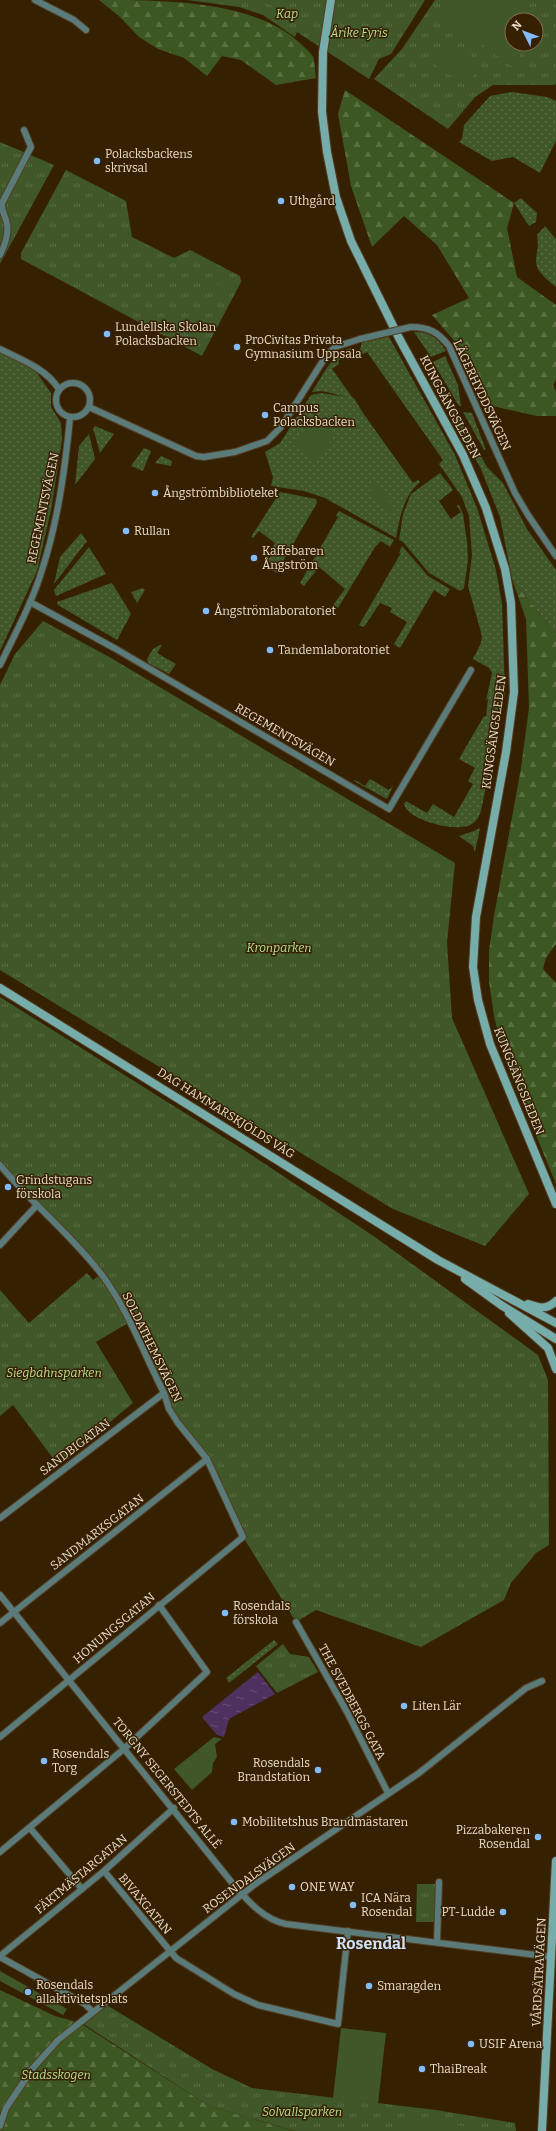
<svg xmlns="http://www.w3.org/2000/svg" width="556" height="2131" font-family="Bitter,serif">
<defs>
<pattern id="grass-dots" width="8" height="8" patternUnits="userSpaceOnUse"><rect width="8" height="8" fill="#3f5729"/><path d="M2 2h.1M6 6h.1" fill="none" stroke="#5b6f47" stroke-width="1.8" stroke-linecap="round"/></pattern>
<pattern id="forest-firs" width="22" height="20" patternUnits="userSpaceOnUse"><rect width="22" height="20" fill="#3d5723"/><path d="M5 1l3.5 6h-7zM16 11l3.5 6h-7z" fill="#596f42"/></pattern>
<pattern id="park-tufts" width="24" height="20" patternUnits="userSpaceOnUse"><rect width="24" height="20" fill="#3f5729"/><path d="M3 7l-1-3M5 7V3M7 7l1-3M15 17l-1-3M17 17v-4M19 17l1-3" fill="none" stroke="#5b6f47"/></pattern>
<pattern id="water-ripples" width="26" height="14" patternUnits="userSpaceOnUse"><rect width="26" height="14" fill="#4e315f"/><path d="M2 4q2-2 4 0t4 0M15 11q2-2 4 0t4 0" fill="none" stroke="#684e75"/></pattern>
</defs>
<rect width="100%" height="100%" fill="#362002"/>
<g fill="url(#grass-dots)">
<path d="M512 92 547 97 556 101V141L540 173 513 157 492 161 459 142 462 139 464 125 490 96Z"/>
<path d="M521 198 537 213 536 222 529 226 514 203Z"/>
<path d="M545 226 556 239V287C548 280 535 271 536 260 537 250 539 245 537 235Z"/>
<path d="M414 332C429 331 438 338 446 351L431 357Z"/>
<path d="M389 337 455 455 477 508 496 570 502 604 505 693 481 811C479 817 476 822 470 825 456 832 408 821 404 804L406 801 427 813 433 804 454 817 473 784 468 781 475 768 459 759 484 716 486 717 488 698 486 701 492 673 489 668 473 659 481 643 482 636 468 586 472 555 469 516 462 497 439 464 443 460 367 352 363 354 360 350 362 342Z"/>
<path d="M351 348 353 350 338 361 339 364 332 369 352 397 354 398 363 413 413 483 418 480 420 482C403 497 400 517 396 538L325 498 304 491 271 486 273 477 265 452 280 443 311 395 321 393 347 397 322 391 312 392C322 377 332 353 351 348Z"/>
<path d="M0 349 30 363 51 393V407L61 423 62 440 51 510 37 571 0 651Z"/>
<path d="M445 356 458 385 461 406H459L433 362Z"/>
<path d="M435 376 487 467 503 483 527 529 556 570V633L552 630 512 579 500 517 481 469 448 409 447 401 432 378Z"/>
<path d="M463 412 472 413 486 450H484Z"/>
<path d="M95 426 114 434 100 453 93 428Z"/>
<path d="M89 434 95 459 75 485 79 446Z"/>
<path d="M144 448 151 451 143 471 131 466Z"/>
<path d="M161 456 172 461 171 466 155 463Z"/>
<path d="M440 473 453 490 439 501 451 519 461 512 457 506 459 505 463 514 467 542 468 560 464 588 460 591 429 573 403 542 399 540 403 514 411 494Z"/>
<path d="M280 492 316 499 317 503 276 573 271 569 272 565 267 561 273 554 270 552 275 543 259 531 253 538 251 537Z"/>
<path d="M339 511 394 540 390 547 381 541 375 547 338 608 333 605 345 589 319 567 304 586 300 583 338 517 336 516Z"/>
<path d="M81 533 87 541 54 584 60 557Z"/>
<path d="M402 546 428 576 450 589 445 597 434 590 400 648 394 644 407 622 390 612 392 608 380 603 364 627 359 625 401 553H399Z"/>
<path d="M89 547 106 574 56 596 54 590Z"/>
<path d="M112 583 131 614 117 640 58 605 57 602Z"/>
<path d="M143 588 145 590 137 603 131 592Z"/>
<path d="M160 645H162L157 653 176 664 169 674 148 663 147 659 153 649Z"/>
<path d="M370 779 389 790 393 786 387 799 354 781 355 780 365 786Z"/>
<path d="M480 828 475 852 473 846 459 836 474 831Z"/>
<path d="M274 1640 278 1644 229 1683 226 1678Z"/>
</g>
<g fill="url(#forest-firs)">
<path d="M99 0C163 0 255 0 301 44 305 48 313 54 314 60 315 66 315 72 316 78L276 85 241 60 222 56 207 76 184 58 158 49 139 37 120 17Z"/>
<path d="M345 90 514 203 507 228 517 277 556 305V379L553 385 556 392V416H537L492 406 463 351 432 315 469 298 437 245 404 216 372 247 351 186 338 114Z"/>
<path d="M512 579 552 630 556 633V944L546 958 543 969 556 983V1184L505 1060 494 1016 489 982V951L494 916 521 768 529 708 526 619Z"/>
<path d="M0 1990 55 2016 80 2023 209 2106 294 2131H0Z"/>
</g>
<g fill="url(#park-tufts)" fill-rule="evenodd">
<path d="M187 0H425L391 54 379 59 369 79 297 32 295 37 263 15 239 7Z"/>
<path d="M435 0H556V84L553 85H493L475 97 448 129 374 79 402 49ZM512 20H536V44H512Z"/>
<path d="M0 142 54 165 0 264Z"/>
<path d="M66 170 126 201 132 237 174 258 190 250 240 276 241 282 202 356 21 259V253Z"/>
<path d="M43 621 111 658 455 863 447 942 452 1018 529 1194 485 1246 393 1209 0 970V685L15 654Z"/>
<path d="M0 997 244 1150 372 1235 538 1355 548 1380 549 1545 536 1553 511 1583 504 1600 421 1647 316 1610 296 1622 243 1537 207 1459 178 1423 148 1362 101 1274 24 1191 0 1162Z"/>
<path d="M87 1273 93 1280 100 1275 128 1323 96 1342 133 1403 58 1465 13 1405 0 1416V1290L29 1323Z"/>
<path d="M283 1644 290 1654 309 1657 318 1672 277 1693 256 1666Z"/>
<path d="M417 1884H436L435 1922H416Z"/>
<path d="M105 2004 212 2069 252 2088 436 2110 515 2123 516 2131H295L209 2106 82 2023Z"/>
</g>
<g fill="#3f5729">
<path d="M261 0H285L280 10Z"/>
<path d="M450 0H516L544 19 536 31V20H512V44H527L512 66 439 15Z"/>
<path d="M446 38 482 63 466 86 430 61Z"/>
<path d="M225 274 235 279 225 297 215 291Z"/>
<path d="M313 419 335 435 316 462 293 445Z"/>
<path d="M375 482 397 511 389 517 368 487Z"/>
<path d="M214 1737 222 1739 215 1744 217 1757 213 1763 212 1772 192 1790 174 1769Z"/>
<path d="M0 1971 67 2009 63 2015 0 1981Z"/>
<path d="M341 2028 386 2033 378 2104 333 2098Z"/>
<path d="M398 2117 418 2119 417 2131H397Z"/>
<path d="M422 2120 443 2123 442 2131H421Z"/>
<path d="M446 2124 479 2128 478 2131H446Z"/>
</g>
<path fill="url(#water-ripples)" d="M258 1672 275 1694 229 1719 224 1737 217 1735 202 1717Z"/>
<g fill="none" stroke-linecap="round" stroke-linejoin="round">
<defs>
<g id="minor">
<path d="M35 0 74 20 86 30"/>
<path d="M0 255C5 245 9 235 7 224 6 216 1 212 2 203L31 147 24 130"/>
<path d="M411 327C429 327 438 332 449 346L515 493 528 515 556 556"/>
<path d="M0 349C22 360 45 368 59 389"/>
<circle cx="73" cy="400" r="17"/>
<path d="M89 407 196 456 204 457 235 452 267 441 281 427 326 356 335 347 360 339"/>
<path d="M30 602 116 649 389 809 471 670"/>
<path d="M0 665C15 634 32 603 42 570 58 521 65 469 70 418"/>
<path d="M0 1165C32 1204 72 1235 102 1275 128 1310 144 1354 164 1393L169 1409 178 1423 207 1459 243 1537 0 1737"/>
<path d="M0 1245 37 1205"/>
<path d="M0 1518 164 1393"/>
<path d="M0 1595 233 1884C247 1900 264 1920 286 1924L552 1957"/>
<path d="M296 1622 347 1712 388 1793"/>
<path d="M0 1623 207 1459"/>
<path d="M30 1828 82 1889"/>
<path d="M0 1852 125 1748 207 1672 159 1605"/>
<path d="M104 1871 176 1958 234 1994 258 2005 338 2024 348 1931"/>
<path d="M437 1942 439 1882"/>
<path d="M0 1956 104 1871 174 1808"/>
<path d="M0 1957 85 2004 93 2012"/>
<path d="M0 2126 6 2108 33 2068 58 2040 254 1885 419 1773 526 1688 542 1681"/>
</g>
<g id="secondary">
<path d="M331 0 323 52 322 112 327 152 336 197 351 241 399 338 463 455 486 508 505 569 511 603 514 692 506 752 476 917 473 967 478 1000 490 1044 556 1204"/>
<path d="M0 988 438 1260 556 1323"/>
<path d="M465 1279 501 1305 556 1339"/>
<path d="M528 1304C539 1308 547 1310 556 1301"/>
<path d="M509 1313 548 1348 556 1369"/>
<path d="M542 2131 556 1861"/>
</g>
</defs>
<use href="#minor" stroke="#533e22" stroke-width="8"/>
<use href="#secondary" stroke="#533e22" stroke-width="10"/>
<use href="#minor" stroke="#5a7b79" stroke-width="6"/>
<use href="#secondary" stroke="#76aca9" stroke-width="8"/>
<defs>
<path id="minor-bridge" d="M360 339 411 327"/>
</defs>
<use href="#minor-bridge" stroke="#533e22" stroke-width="8" stroke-linecap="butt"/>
<use href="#minor-bridge" stroke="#5a7b79" stroke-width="6"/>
</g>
<g fill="#83bcfb" stroke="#362002" stroke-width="1.5">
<circle cx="97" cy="161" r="4"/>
<circle cx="281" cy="201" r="4"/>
<circle cx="107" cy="334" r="4"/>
<circle cx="237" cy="347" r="4"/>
<circle cx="265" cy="415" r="4"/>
<circle cx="155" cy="493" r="4"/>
<circle cx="126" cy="531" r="4"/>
<circle cx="254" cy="558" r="4"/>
<circle cx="206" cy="611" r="4"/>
<circle cx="270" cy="650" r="4"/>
<circle cx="8" cy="1187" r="4"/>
<circle cx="225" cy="1613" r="4"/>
<circle cx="404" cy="1706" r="4"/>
<circle cx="44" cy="1761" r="4"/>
<circle cx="318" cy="1770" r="4"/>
<circle cx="234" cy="1822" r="4"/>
<circle cx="538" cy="1837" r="4"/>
<circle cx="292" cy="1887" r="4"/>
<circle cx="353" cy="1905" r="4"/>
<circle cx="503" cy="1912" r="4"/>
<circle cx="369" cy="1986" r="4"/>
<circle cx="28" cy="1992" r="4"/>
<circle cx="471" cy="2044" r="4"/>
<circle cx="422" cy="2069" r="4"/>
</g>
<g text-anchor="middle" stroke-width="3" stroke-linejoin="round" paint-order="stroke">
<g font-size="12" font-style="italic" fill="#b6e191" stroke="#362002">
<text x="287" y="18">Kap</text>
<text x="359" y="37">Årike Fyris</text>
<text x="279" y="952">Kronparken</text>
<text x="54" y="1377">Siegbahnsparken</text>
<text x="56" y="2079">Stadsskogen</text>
<text x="302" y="2116">Solvallsparken</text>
</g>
<g font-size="12" fill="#eadccb" stroke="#362002" text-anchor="start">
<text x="105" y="158">Polacksbackens<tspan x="105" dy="14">skrivsal</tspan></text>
<text x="289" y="205">Uthgård</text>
<text x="115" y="331">Lundellska Skolan<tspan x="115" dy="14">Polacksbacken</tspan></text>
<text x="245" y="344">ProCivitas Privata<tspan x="245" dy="14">Gymnasium Uppsala</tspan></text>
<text x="273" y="412">Campus<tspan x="273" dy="14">Polacksbacken</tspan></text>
<text x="163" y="497">Ångströmbiblioteket</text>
<text x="134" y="535">Rullan</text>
<text x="262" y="555">Kaffebaren<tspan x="262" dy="14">Ångström</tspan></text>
<text x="214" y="615">Ångströmlaboratoriet</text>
<text x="278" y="654">Tandemlaboratoriet</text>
<text x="16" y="1184">Grindstugans<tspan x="16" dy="14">förskola</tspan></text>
<text x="233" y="1610">Rosendals<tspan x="233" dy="14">förskola</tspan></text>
<text x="412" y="1710">Liten Lär</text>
<text x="52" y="1758">Rosendals<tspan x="52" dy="14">Torg</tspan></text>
<text x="310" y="1767" text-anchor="end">Rosendals<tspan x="310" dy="14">Brandstation</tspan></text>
<text x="242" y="1826">Mobilitetshus Brandmästaren</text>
<text x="530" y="1834" text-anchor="end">Pizzabakeren<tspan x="530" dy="14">Rosendal</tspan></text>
<text x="300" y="1891">ONE WAY</text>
<text x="361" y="1902">ICA Nära<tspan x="361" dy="14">Rosendal</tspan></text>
<text x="495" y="1916" text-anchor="end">PT-Ludde</text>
<text x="36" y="1989">Rosendals<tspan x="36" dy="14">allaktivitetsplats</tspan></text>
<text x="377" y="1990">Smaragden</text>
<text x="479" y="2048">USIF Arena</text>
<text x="430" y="2073">ThaiBreak</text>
</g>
<g font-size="12" fill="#eadccb" stroke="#362002">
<text transform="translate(482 395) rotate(65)" y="4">LÄGERHYDDSVÄGEN</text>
<text transform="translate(450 407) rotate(62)" y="4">KUNGSÄNGSLEDEN</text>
<text transform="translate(43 508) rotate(-78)" y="4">REGEMENTSVÄGEN</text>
<text transform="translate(494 732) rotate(-82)" y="4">KUNGSÄNGSLEDEN</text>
<text transform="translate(285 735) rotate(30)" y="4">REGEMENTSVÄGEN</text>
<text transform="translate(519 1081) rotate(68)" y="4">KUNGSÄNGSLEDEN</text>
<text transform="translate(226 1113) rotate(32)" y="4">DAG HAMMARSKJÖLDS VÄG</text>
<text transform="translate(152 1347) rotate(64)" y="4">SOLDATHEMSVÄGEN</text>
<text transform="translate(75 1447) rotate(-37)" y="4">SANDBIGATAN</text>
<text transform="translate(97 1532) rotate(-38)" y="4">SANDMARKSGATAN</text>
<text transform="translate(114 1628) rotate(-40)" y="4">HONUNGSGATAN</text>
<text transform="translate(352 1702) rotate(62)" y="4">THE SVEDBERGS GATA</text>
<text transform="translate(167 1783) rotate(51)" y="4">TORGNY SEGERSTEDTS ALLÉ</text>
<text transform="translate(81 1874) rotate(-40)" y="4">FÄKTMÄSTARGATAN</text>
<text transform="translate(249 1878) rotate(-36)" y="4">ROSENDALSVÄGEN</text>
<text transform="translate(145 1904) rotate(50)" y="4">BIVAXGATAN</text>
<text transform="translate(539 1972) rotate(-87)" y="4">VÅRDSÄTRAVÄGEN</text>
</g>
<g font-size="16" font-weight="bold" fill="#cee3fb" stroke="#362002">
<text x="371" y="1949">Rosendal</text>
</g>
</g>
<g transform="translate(524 32) rotate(312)"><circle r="19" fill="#362002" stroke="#7e6b52"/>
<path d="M0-3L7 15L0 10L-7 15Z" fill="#83bcfb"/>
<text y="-6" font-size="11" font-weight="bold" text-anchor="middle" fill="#eadccb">N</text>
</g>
</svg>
